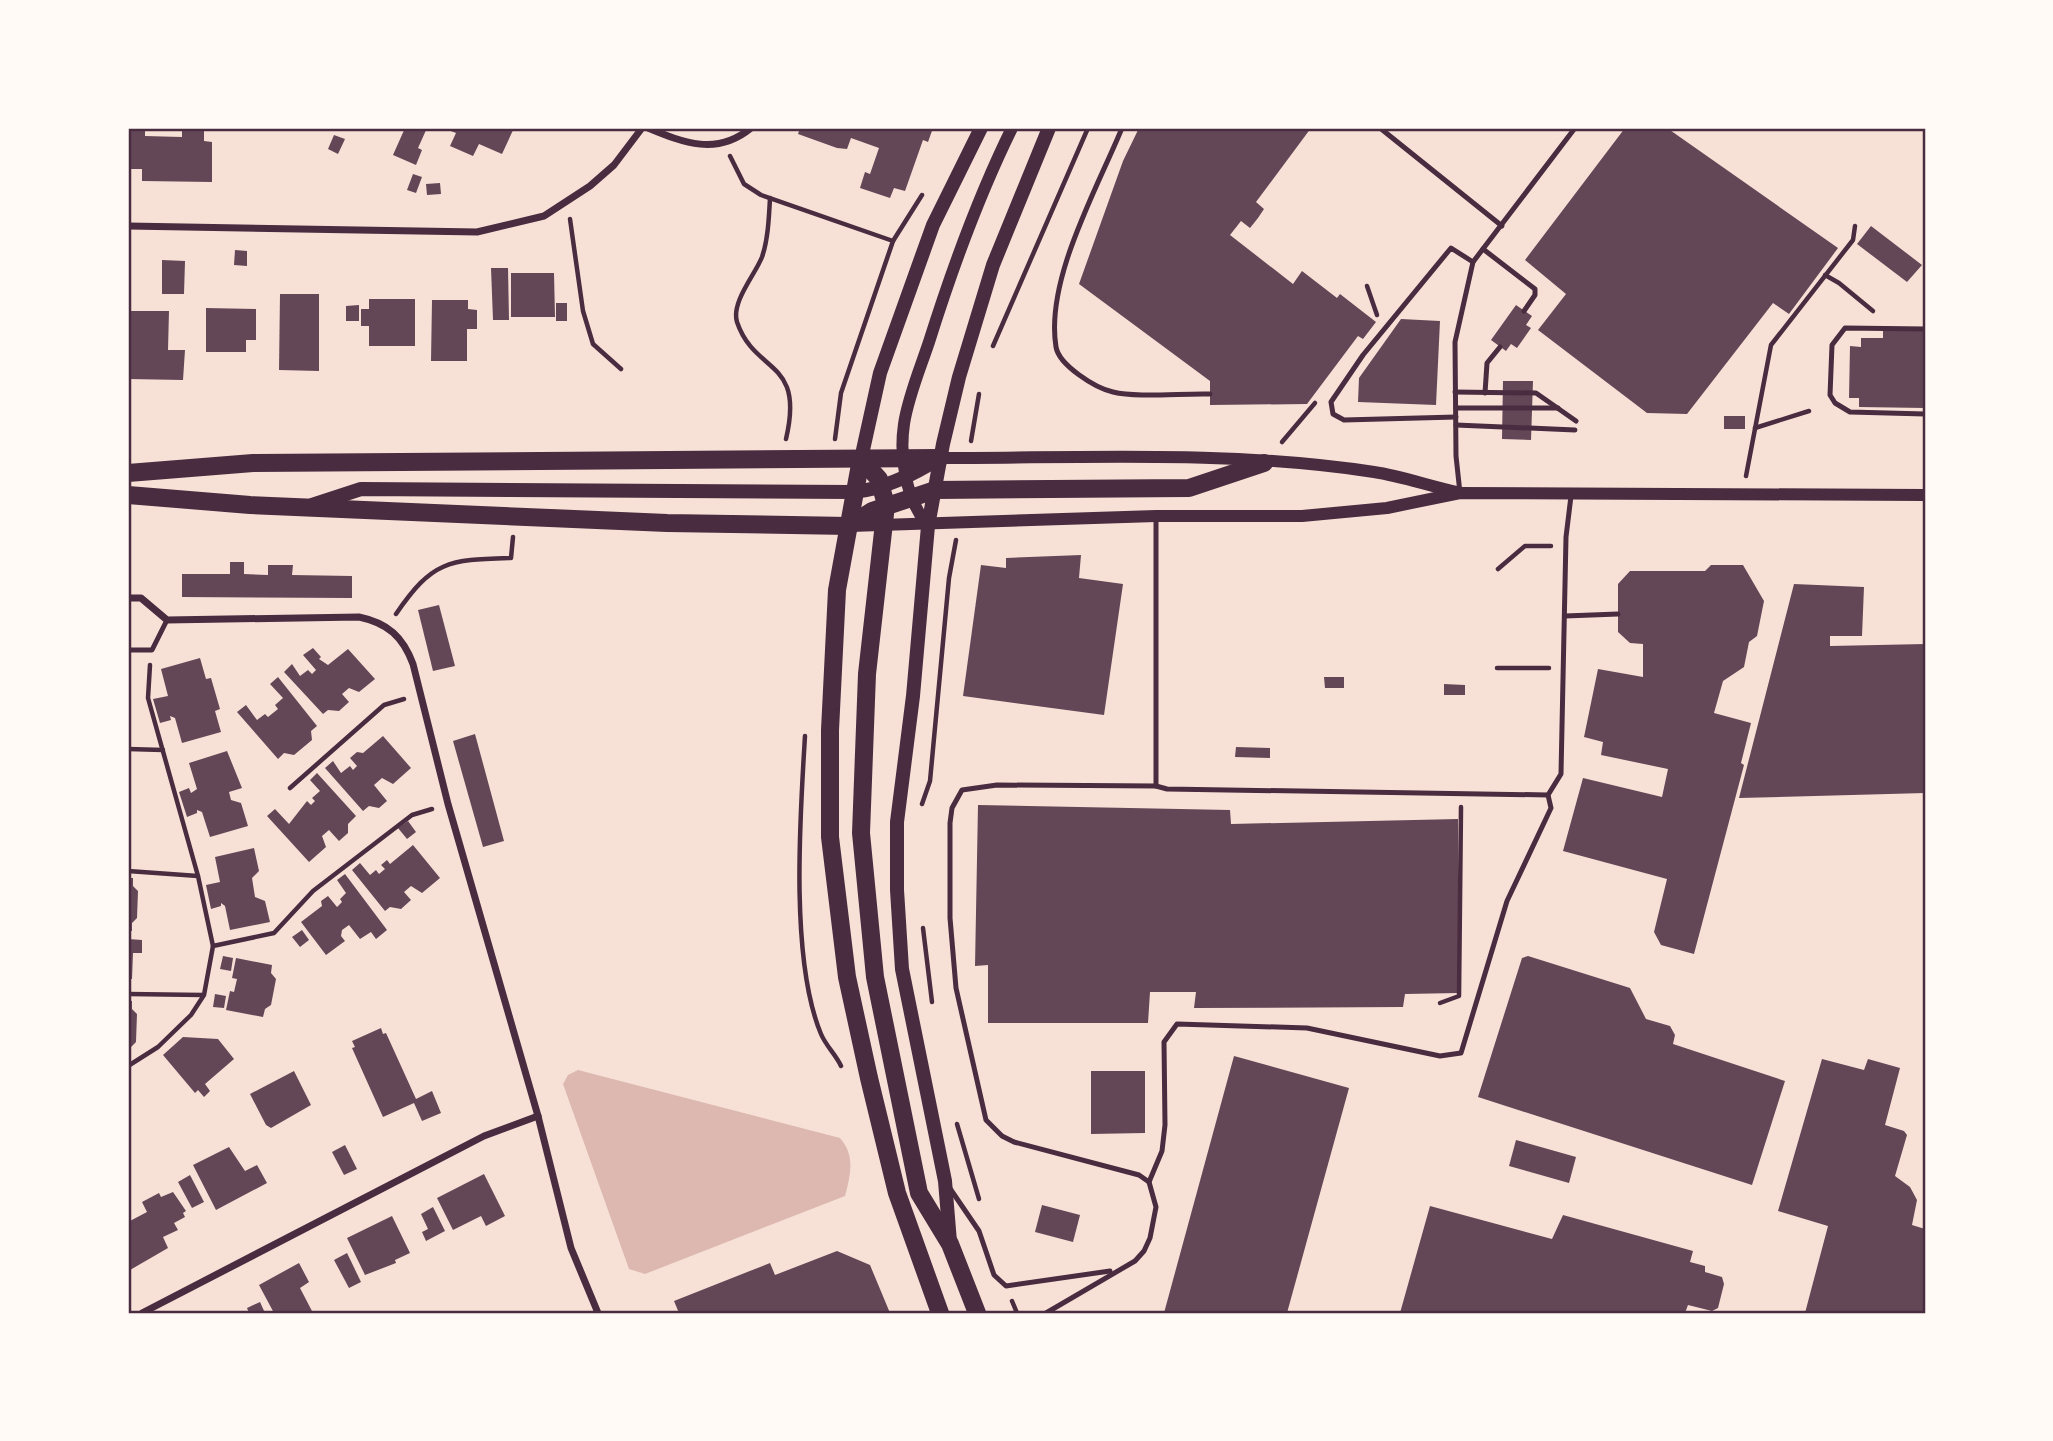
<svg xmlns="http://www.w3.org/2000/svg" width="2053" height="1441" font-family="Manrope,sans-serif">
<rect width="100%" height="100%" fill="#f7e1d7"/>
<path fill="#dcb8b0" d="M578 1070 840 1138C855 1155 851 1174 845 1196L645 1274 629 1269 563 1084 568 1075Z"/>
<g fill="#644757">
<path d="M405 128H427L418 148 422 150 416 165 393 155Z"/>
<path d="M443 128H514L502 154 479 144 473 156 450 146 456 133Z"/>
<path d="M800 128H933L928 142 923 140 905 191 894 188 890 198 860 188 865 172 870 174 879 148 851 138 847 149 837 148 798 134Z"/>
<path d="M1139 128H1311L1256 202 1264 209 1258 218 1250 228 1241 221 1230 235 1293 284 1302 271 1337 298 1340 294 1376 322 1363 339 1358 336 1307 404 1210 405V381L1079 284 1123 161Z"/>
<path d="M1625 128H1667L1838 248 1789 314 1773 303 1687 414 1647 413 1538 330 1566 294 1525 260Z"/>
<path d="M128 129H145V136L182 137V129H204V141L212 142V182L142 181V169H128Z"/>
<path d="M334 135 345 139 338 154 328 149Z"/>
<path d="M413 174 422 177 416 193 407 190Z"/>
<path d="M440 183 441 194 427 195 426 184Z"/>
<path d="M1871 226 1922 265 1907 282 1857 244Z"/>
<path d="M235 250 247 251V266L234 265Z"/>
<path d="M162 260 185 261 184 294H162Z"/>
<path d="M491 268H508L509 320H493Z"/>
<path d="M511 273H554L555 317H511Z"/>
<path d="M280 294H319V371L279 370Z"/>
<path d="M369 299H415V346H369V326H361V309H369Z"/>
<path d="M432 300H468V309L477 310V329H467V361H431Z"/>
<rect x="556" y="303" width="11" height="18"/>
<path d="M359 305V321H346V306Z"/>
<path d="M1516 305 1532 316 1526 325 1531 328 1517 348 1511 344 1506 351 1491 340Z"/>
<path d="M206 308 256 309V340H246V352H206Z"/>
<path d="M128 311H169L168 350H185L183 380 128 379Z"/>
<path d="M1401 319 1440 321 1436 405 1358 402 1359 378Z"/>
<path d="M1883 330 1924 331 1925 408 1859 407V398H1849L1850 346 1861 347V338H1883Z"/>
<path d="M1503 381H1533L1531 440 1502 439Z"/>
<rect x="1724" y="416" width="21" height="13"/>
<path d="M1081 555 1079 578 1123 584 1104 715 963 696 981 565 1006 568V558Z"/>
<path d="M230 562H244V574L268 575V565H293L292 575 352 576V598L182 597V574H230Z"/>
<path d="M1711 565H1743L1764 601 1757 636 1749 642 1744 667 1723 681 1714 713 1751 723 1741 763 1744 765 1694 954 1661 945 1654 932 1667 879 1563 851 1583 778 1662 797 1668 769 1601 755 1603 742 1584 737 1598 669 1643 677V644L1630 643 1618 632V584L1630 571H1705Z"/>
<path d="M1794 584 1864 587 1862 636H1830V646L1925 644V793L1739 798Z"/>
<path d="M439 605 455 666 433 671 418 610Z"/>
<path d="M313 648 321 657 319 659 328 665 348 649 375 679 359 692 349 688 342 694 349 702 339 711 328 710 323 714 284 672 292 664 300 676 308 670 312 674 316 670 303 655Z"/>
<path d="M200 658 206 679 211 678 220 709 215 711 221 732 182 743 175 718 170 716 171 720 160 723 153 699 168 696 161 669Z"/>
<path d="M278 677 317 726 311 731 312 740 294 755 284 753 278 759 237 712 246 705 257 720 265 714 268 717 278 709 275 705 283 698 270 684Z"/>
<path d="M1324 677H1344V688H1325Z"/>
<path d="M1444 684 1465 685V695H1444Z"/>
<path d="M475 734 504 841 483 847 453 741Z"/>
<path d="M383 736 411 768 393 784 382 778 374 785 387 801 379 808 369 806 363 811 325 768 333 761 341 773 350 766 353 770 357 766 350 758 357 752 363 753Z"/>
<path d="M1236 747 1270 748V758L1235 757Z"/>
<path d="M227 751 242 788 229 792 231 800 241 803 248 826 210 837 202 812 197 810V813L187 817 179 792 189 788 191 793 197 789 189 763Z"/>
<path d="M317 773 356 816 348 824V833L339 841 329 830 322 836 326 847 309 862 267 816 275 809 289 824 307 801 311 805 315 801 312 798 320 791 310 780Z"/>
<path d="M978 805 1230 810 1231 824 1458 819 1459 993 1405 994 1403 1007 1194 1008 1196 992H1150L1148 1023H988V965L975 966Z"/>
<path d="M408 821 416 832 407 839 398 828Z"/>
<path d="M413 845 440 878 422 893 411 886 404 892 411 900 401 909 390 907 385 911 352 870 360 863 370 875 376 870 379 874 385 869 381 865 387 860 390 864Z"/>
<path d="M254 848 259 871 252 878 255 897 265 901 270 922 230 930 225 906 221 903V906L211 909 206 885 220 882 215 857Z"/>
<path d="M345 874 387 930 376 939 371 932 360 939 349 925 342 930 341 936 345 941 326 955 301 922 322 906 321 901 328 896 337 907 342 902 340 899 346 893 337 880Z"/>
<path d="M128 878H133V886L138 891 137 918 132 923V931H128Z"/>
<path d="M302 930 309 940 300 947 292 937Z"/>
<path d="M128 939 142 940V953H133L132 979H128Z"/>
<path d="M223 956 233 958 231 971 220 969Z"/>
<path d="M1528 956 1630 988 1646 1019 1670 1026 1675 1035 1673 1044 1785 1081 1752 1185 1478 1097 1522 958Z"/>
<path d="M236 958 272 965 271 973 276 979 271 1005 265 1009 263 1017 226 1010 230 991 234 992 237 979 232 978Z"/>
<path d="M215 994 226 996 224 1008 213 1007Z"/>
<path d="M128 1001H132V1009L137 1014 136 1042 131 1047V1054H128Z"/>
<path d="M381 1028 383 1034 386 1033 416 1099 432 1091 441 1113 422 1121 414 1103 383 1117 352 1048 355 1047 352 1041Z"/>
<path d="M183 1037 218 1039 234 1059 205 1084 210 1091 204 1097 198 1090 195 1093 163 1055Z"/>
<path d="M1234 1056 1349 1088 1287 1313H1164Z"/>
<path d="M1822 1059 1864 1070 1868 1059 1900 1068 1885 1125 1904 1131 1907 1135 1895 1176 1910 1187 1917 1200 1912 1225 1925 1229V1313H1805L1828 1226 1778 1211Z"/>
<path d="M294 1071 311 1105 271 1128 266 1125 250 1094Z"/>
<path d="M1091 1071H1145V1133L1091 1134Z"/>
<path d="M1516 1140 1576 1157 1569 1183 1509 1166Z"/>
<path d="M345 1145 357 1169 344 1175 332 1152Z"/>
<path d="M229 1147 245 1171 257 1165 267 1183 216 1210 193 1165Z"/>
<path d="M484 1174 505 1216 486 1226 481 1216 453 1230 437 1198Z"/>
<path d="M190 1175 204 1202 192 1208 178 1182Z"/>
<path d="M173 1192 186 1211 183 1213 185 1217 174 1223 178 1230 163 1237 168 1248 130 1270 128 1222 147 1212 142 1202 159 1193 161 1197Z"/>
<path d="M1042 1205 1080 1215 1073 1242 1035 1232Z"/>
<path d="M1430 1206 1552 1239 1563 1215 1693 1251 1690 1262 1705 1266V1272L1722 1277 1724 1284 1718 1308 1712 1311 1688 1305 1685 1313H1400Z"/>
<path d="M433 1207 445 1231 426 1241 422 1232 428 1229 421 1214Z"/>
<path d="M392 1216 410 1253 395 1260 396 1263 365 1275 347 1238Z"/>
<path d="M837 1251 870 1265 890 1313H679L674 1301 770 1263 775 1275Z"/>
<path d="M347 1253 361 1282 349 1288 334 1260Z"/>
<path d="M299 1263 309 1282 300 1288 313 1313H274L259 1285Z"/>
<path d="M260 1302 265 1313H249L247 1308Z"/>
</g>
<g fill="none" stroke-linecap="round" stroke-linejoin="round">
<g stroke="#4a2c40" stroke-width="4.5">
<path d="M730 156 744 184 761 195 893 241"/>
<path d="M770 198C769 217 768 240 762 257 755 275 731 302 737 322 755 375 805 358 786 439"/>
<path d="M570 219 583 311 593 344 621 369"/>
<path d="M1825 275 1839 283 1873 311"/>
<path d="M1367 286 1377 315"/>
<path d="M993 346 1088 128"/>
<path d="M1755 428 1809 411"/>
<path d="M835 439 841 393 893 241 922 195"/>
<path d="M971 441 979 394"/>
<path d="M1282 442 1315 403"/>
<path d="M1746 476 1771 345 1853 240 1855 226"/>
<path d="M1498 569 1525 546H1551"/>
<path d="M396 614C433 560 448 560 511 558L513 537"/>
<path d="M1497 668H1549"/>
<path d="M805 736C800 817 790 960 821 1034 826 1046 836 1055 841 1066"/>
<path d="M128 749 163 750"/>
<path d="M290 788 384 705 404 699"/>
<path d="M922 804 930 781 949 578 956 540"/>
<path d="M128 871 198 876"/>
<path d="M923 928 932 1002"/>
<path d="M213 946 274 933 313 891 412 815 432 809"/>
<path d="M128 994 203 995"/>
<path d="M1440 1003 1459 996 1461 807"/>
<path d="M128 1066 158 1047 191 1015 204 995 213 946 198 876 148 698 150 665"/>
<path d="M957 1124 979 1199"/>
<path d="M1012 1301 1017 1313"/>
</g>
<g stroke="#4a2c40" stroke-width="5">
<path d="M1122 128C1097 189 1045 280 1056 347 1059 365 1095 388 1113 392 1137 398 1183 393 1210 394"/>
<path d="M1380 128 1502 226"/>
<path d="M1483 249 1535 289V295L1524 311"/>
<path d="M1925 329 1845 328 1832 345 1830 395 1835 403 1850 412 1925 414"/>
<path d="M1455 392 1536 393 1576 421"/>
<path d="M1485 393 1487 363 1500 347"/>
<path d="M1456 408H1558"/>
<path d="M1456 417 1344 420 1333 414 1331 402 1363 355 1451 248 1473 262"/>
<path d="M1456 425 1575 430"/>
<path d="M1460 493 1456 456 1455 342 1473 262 1575 128"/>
<path d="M1156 516V786"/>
<path d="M1565 616 1618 614"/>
<path d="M128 650H152L167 620"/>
<path d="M1149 1182 1162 1151 1165 1125 1164 1042 1177 1024 1307 1028 1440 1056 1461 1053 1507 901 1551 808 1548 795 1561 774 1566 537 1571 496"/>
<path d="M949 1187 979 1231 994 1275 1006 1286 1110 1271"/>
<path d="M1046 1313 1135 1261 1144 1251 1150 1238 1156 1207 1149 1182 1139 1175 1014 1142 1002 1136 986 1120 956 988 950 918V823L952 808 962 790 997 785 1156 786 1167 789 1548 795"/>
</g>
<g stroke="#4a2c40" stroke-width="7">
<path d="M648 128C684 143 717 156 751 128"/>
<path d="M128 226 477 232 544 216 590 186 614 165 642 128"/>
<path d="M128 598H141L167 620 359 617C388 623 403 637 413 664L448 804 538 1116 571 1248 598 1313"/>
<path d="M142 1313 484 1136 538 1116"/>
</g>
<g stroke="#4a2c40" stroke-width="12">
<path d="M940 458C1084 458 1231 450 1374 472 1401 476 1429 486 1457 492"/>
<path d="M850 526 1156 516H1302L1387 508 1460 493 1925 495"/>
<path d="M928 526C906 499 899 458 904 424 908 397 920 369 929 342 952 269 978 197 1012 128"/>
</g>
<g stroke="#4a2c40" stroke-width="14">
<path d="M861 459 880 373 933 225 981 128"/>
<path d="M312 505 361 489 854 492C885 489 914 474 940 458"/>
<path d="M950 1242 945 1181 902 969 897 890V822L913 696 928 526 943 444 959 377 993 265 1049 128"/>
</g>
<g stroke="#4a2c40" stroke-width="18">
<path d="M861 459 879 479 886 505 867 674 861 833 875 977 919 1193 950 1244 977 1313"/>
<path d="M861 459 837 590 830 730V837L847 977 869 1078 897 1193 940 1313"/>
<path d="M128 473 253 463 940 458"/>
<path d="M128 495 250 505 667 523 849 526 872 511 935 490 1189 488 1264 463"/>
</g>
</g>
<rect width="2053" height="1441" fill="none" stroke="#fffaf5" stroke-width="259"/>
<rect x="130" y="130" width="1794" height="1182" fill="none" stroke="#4a2c40" stroke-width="2.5"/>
</svg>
